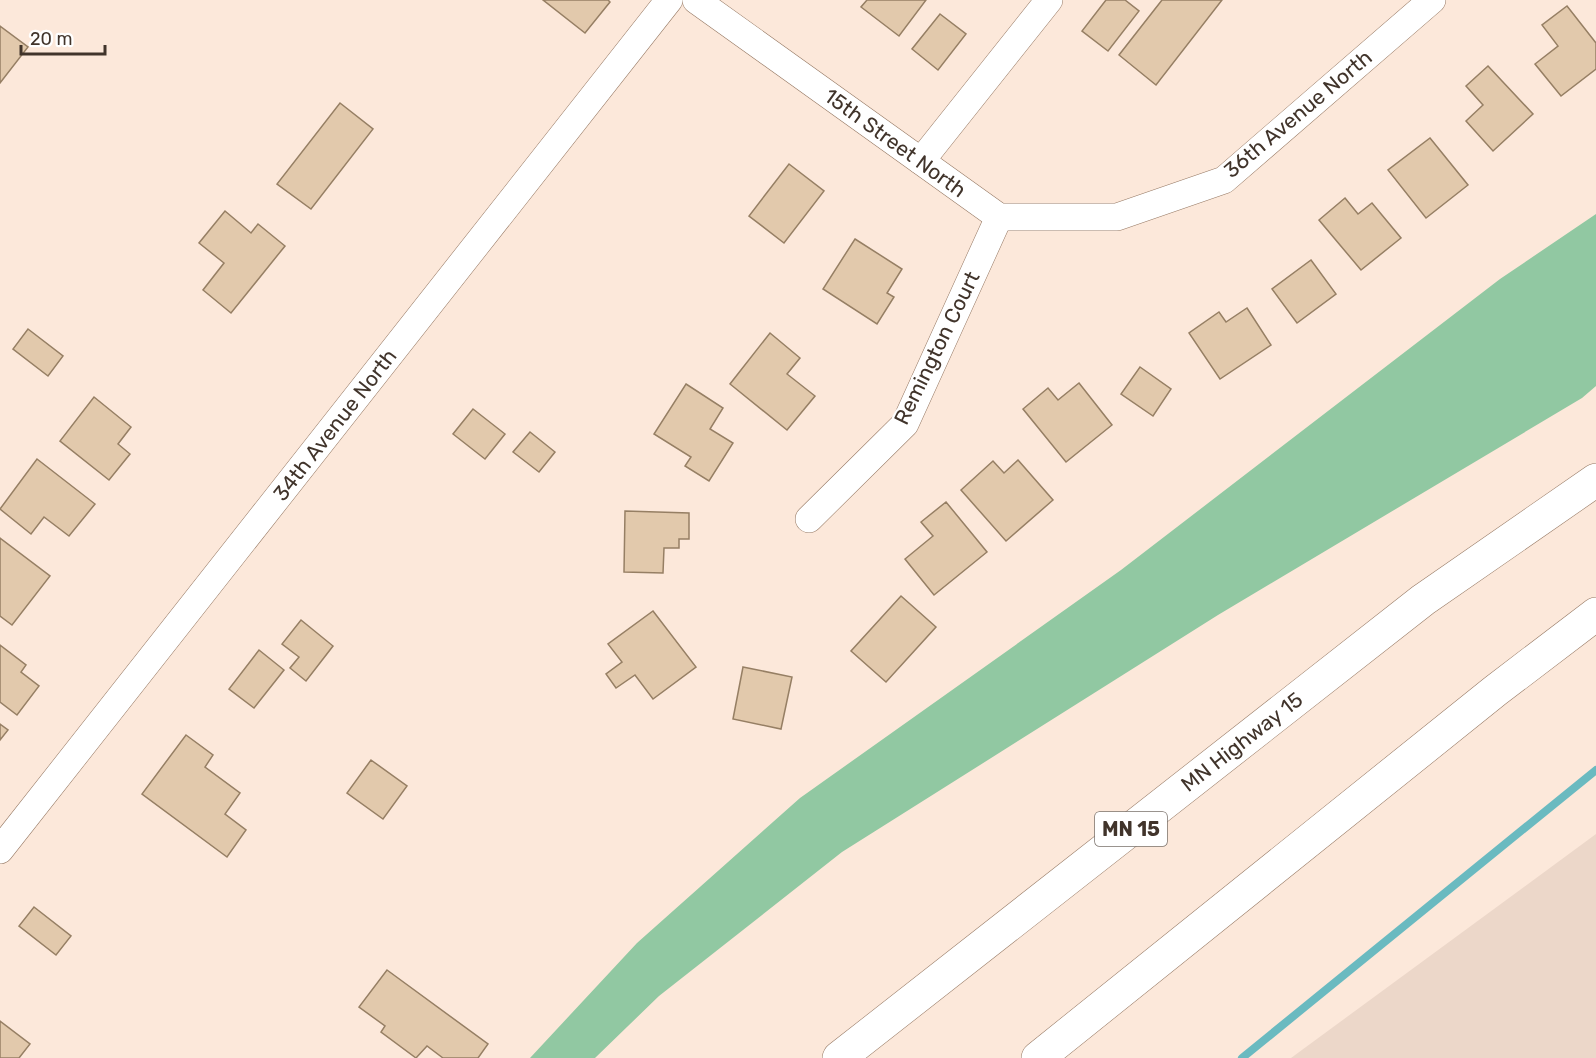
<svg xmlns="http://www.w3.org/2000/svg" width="1596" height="1058" font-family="Rubik,sans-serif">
<rect width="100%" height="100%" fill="#fce8da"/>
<path fill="#ecd7c9" d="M1596 834V1058H1291Z"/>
<path fill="#91c8a2" d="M1596 214V386L1582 398 1218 615 842 852 659 996 595 1058H530L637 943 800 798 1121 570 1500 279Z"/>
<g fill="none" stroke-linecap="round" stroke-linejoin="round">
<path stroke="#6abac0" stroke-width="8" d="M1242 1058 1596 770"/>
</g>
<g fill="#e2c9ac" stroke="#967f64" stroke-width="1.5">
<path d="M543 0H608L610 2 585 33Z"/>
<path d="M867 0H926L899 36 861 7Z"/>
<path d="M1106 0H1125L1139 11 1108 51 1082 31Z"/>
<path d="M1162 0H1222L1156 85 1119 55Z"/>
<path d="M1567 6 1596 43V69L1561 96 1535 64 1558 46 1542 25Z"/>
<path d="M940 14 966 34 938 70 912 49Z"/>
<path d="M0 26 28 47 0 83Z"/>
<path d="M1488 66 1533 114 1493 151 1466 121 1483 105 1466 86Z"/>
<path d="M340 103 373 129 311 209 277 184Z"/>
<path d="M1430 138 1468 185 1426 218 1388 170Z"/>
<path d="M789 164 824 191 784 243 749 216Z"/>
<path d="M1345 198 1358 214 1372 203 1401 238 1361 270 1319 220Z"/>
<path d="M225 211 251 233 258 224 285 246 231 313 203 290 224 263 199 243Z"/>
<path d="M855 239 902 269 887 293 894 297 877 324 823 289Z"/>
<path d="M1311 260 1336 294 1297 323 1272 289Z"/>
<path d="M1247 308 1271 345 1220 379 1189 333 1219 312 1226 322Z"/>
<path d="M28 329 63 356 48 376 13 349Z"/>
<path d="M770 333 800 358 787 374 815 396 787 430 730 384Z"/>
<path d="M1140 367 1171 389 1153 416 1121 394Z"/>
<path d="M1079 383 1112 425 1066 462 1023 409 1048 388 1058 400Z"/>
<path d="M686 384 723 408 710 429 733 443 709 481 685 466 691 457 654 434Z"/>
<path d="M94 397 131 427 118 444 130 454 109 480 60 441Z"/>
<path d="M473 409 505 434 485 459 453 434Z"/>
<path d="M530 432 555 452 539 472 513 452Z"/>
<path d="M37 459 95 504 69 536 44 517 31 534 0 509Z"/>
<path d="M1018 460 1053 500 1006 541 961 490 993 461 1004 473Z"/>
<path d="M946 502 987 552 934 595 905 559 933 536 921 522Z"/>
<path d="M625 511 689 513V539H679V548H664L663 573 624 572Z"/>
<path d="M0 538 50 576 12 625 0 616Z"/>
<path d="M901 596 936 627 886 682 851 651Z"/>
<path d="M653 611 696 667 653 699 635 675 616 688 606 674 622 662 608 644Z"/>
<path d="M301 620 333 646 306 681 290 668 299 657 282 644Z"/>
<path d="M0 645 26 665 21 672 39 686 17 715 0 702Z"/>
<path d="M259 650 284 670 254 708 229 689Z"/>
<path d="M743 667 792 677 781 729 733 719Z"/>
<path d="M0 724 8 730 0 740Z"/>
<path d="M186 735 213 755 205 767 240 793 225 814 246 830 227 857 142 794Z"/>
<path d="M371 760 407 786 383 819 347 793Z"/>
<path d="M34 907 71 936 56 955 19 926Z"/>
<path d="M387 970 488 1044 478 1058H443L427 1046 416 1058 381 1032 385 1026 359 1007Z"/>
<path d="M0 1021 30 1044 19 1058H0Z"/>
</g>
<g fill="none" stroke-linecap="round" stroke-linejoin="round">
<defs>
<g id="street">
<path d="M696 0 999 217H1117L1224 180 1432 0"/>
<path d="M921 161 1049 0"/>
<path d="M809 519 905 424 999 217"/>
<path d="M0 850 669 0"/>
</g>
<g id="highway">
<path d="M839 1058 1423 600 1596 480"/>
<path d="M1038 1058 1495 691 1596 614"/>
</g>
</defs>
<use href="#street" stroke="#967964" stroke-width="28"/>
<use href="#highway" stroke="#967964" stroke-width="34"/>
<use href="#street" stroke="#fff" stroke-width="27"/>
<use href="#highway" stroke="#fff" stroke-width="33"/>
</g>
<g text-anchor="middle" stroke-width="4.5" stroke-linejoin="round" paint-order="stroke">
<rect fill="#fff" stroke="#7a716b" stroke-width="1.5" x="1095" y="812" width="72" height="34" rx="4.5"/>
<g font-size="20" font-weight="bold" fill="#41342b">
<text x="1131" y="836">MN 15</text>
</g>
<g font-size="21" fill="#41342b" stroke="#fff">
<text transform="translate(1298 114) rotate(-40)" y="7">36th Avenue North</text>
<text transform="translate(895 143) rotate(36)" y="7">15th Street North</text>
<text transform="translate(937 348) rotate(-64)" y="7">Remington Court</text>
<text transform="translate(335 425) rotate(-52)" y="7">34th Avenue North</text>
<text transform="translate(1242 742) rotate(-38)" y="7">MN Highway 15</text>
</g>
</g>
<path d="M21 45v9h84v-9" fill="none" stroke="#41342b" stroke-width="3"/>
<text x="30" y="45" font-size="18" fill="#41342b" stroke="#ffffff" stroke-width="4.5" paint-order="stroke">20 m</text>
</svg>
